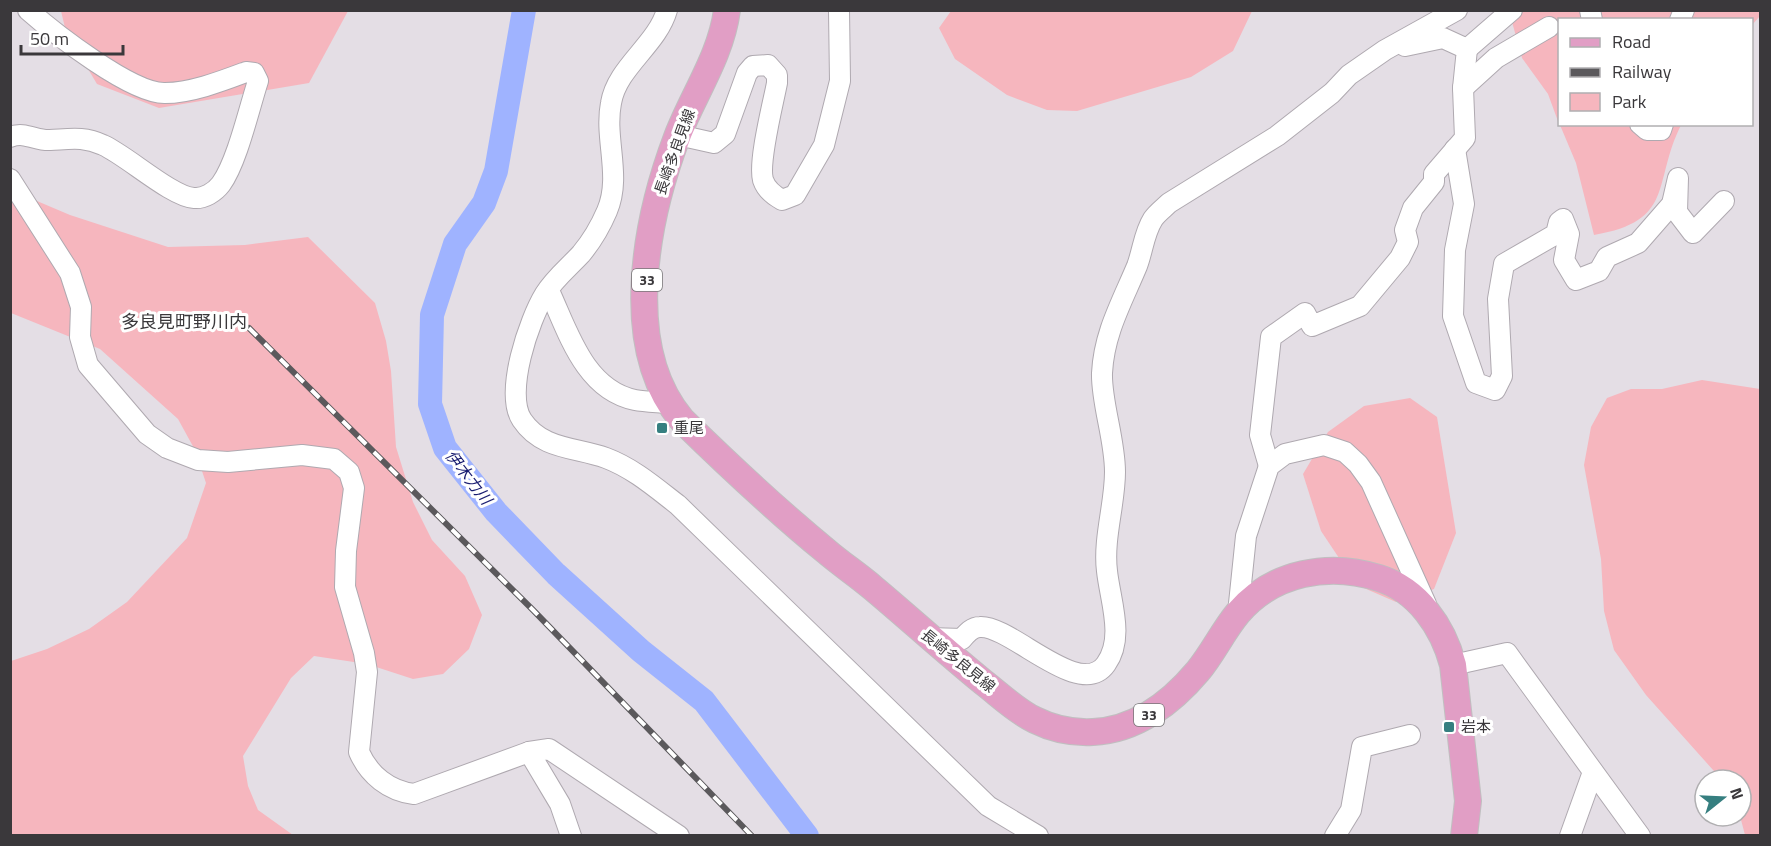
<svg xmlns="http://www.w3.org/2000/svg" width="1771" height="846" font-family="'Titillium Web','Noto Sans JP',sans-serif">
<rect width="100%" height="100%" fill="#e4dee5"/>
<g fill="#f6b6be">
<path d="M1760 10V16L1752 25V20H1560L1559 124 1548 94 1522 58 1509 11Z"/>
<path d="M61 11H348L309 83 159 108 97 84 66 32Z"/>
<path d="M951 11V10L1252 11 1233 51 1191 77 1077 111 1047 110 1007 95 955 59 939 28Z"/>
<path d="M1560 125H1681C1652 183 1676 221 1594 235L1576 163Z"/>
<path d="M11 190 70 215 168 247 245 245 308 237 375 303 386 341 391 371 396 447 413 502 432 540 465 576 482 615 469 649 443 674 413 679 367 664 314 656 291 678 243 756 248 786 258 810 293 835H11V661L47 649 89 629 127 602 187 538 206 483 195 450 178 419 100 349 11 313Z"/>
<path d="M1702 380 1760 389V835H1745L1740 816 1741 780H1722L1646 695 1614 650 1604 611 1601 559 1584 465 1591 427 1607 398 1631 389H1662Z"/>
<path d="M1410 398 1437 417 1456 533 1434 589 1396 602 1357 585 1321 531 1303 474 1328 432 1364 406Z"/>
</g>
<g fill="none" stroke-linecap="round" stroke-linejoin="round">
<path stroke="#9fb3ff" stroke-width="24" d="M524 10 496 171 484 203 455 244 432 315 430 404 445 448 496 512 556 574 641 651 704 701 807 836"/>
<defs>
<g id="minor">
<path d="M667 10C657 45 617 67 611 103 604 139 622 176 607 211 601 225 591 242 581 254 569 267 554 279 545 294 529 320 504 393 522 420 542 450 576 447 606 458 633 468 656 488 678 505L988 806 1038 836"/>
<path d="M1590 10 1592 20"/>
<path d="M1680 20 1684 10"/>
<path d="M1467 49 1512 10"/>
<path d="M1463 88 1496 58 1549 27"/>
<path d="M1640 124 1647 130H1661L1663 124"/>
<path d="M678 135 714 143 725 134 747 73 753 66 768 65 777 75V83C773 104 758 162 763 180 766 189 773 195 782 200L795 195 824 145 840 81 839 10"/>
<path d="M10 137C25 131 36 141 50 140 70 139 84 136 103 145 126 155 172 197 194 198 204 199 215 192 221 184 237 162 249 109 258 81L254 73 246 72C222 81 191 93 165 93 132 94 54 33 28 10"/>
<path d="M1455 149 1464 204 1455 250 1453 316 1476 383 1495 390 1502 376 1498 299 1504 264 1556 234 1559 222 1563 219 1569 234 1564 260 1576 280 1599 271 1607 257 1638 243 1672 204 1678 178 1677 212 1693 233 1724 201"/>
<path d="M10 179 70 273 81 307 80 337 88 365 147 434 167 448 198 460 228 462 302 455 334 459 349 472 354 488 346 551 345 587 364 653 367 672 359 752C369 775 389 791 414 794L529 752 549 749 679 836"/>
<path d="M546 293 551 295C569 335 586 390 635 400 645 402 657 402 668 403"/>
<path d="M1269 466 1260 435 1271 337 1305 313 1312 326 1360 306 1400 258 1408 242 1405 230 1413 208 1434 182V174L1465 138 1463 88 1467 49 1443 38 1405 46"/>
<path d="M1238 613 1246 536 1269 466 1285 454 1324 445 1345 452 1358 464 1371 482 1426 604"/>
<path d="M929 638 962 639C967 633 972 627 980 627 1011 625 1080 701 1106 664 1125 638 1110 600 1107 571 1103 539 1115 504 1115 472 1115 439 1101 402 1102 373 1104 333 1122 302 1137 266 1143 250 1144 233 1153 219 1157 213 1164 208 1169 203L1277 136 1332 93 1349 75 1385 50 1457 10"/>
<path d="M1453 665 1507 653 1640 836"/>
<path d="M529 752 560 804 571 836"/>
<path d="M1335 836 1351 810 1362 747 1410 735"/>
<path d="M1570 836 1593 772"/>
</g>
<path id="major" d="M727 10C721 56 693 95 677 137 646 219 620 347 682 420 728 465 776 510 826 551 841 564 858 575 873 588 910 619 945 651 983 682 1000 695 1016 711 1035 720 1053 729 1074 733 1093 732 1136 730 1172 702 1198 671 1213 653 1223 631 1238 613 1273 572 1329 562 1379 578 1418 590 1443 627 1453 665L1468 801 1464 836"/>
</defs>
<use href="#minor" stroke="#afa9b0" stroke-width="22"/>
<use href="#major" stroke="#c0bfc0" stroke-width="28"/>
<use href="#minor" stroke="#fff" stroke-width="20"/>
<use href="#major" stroke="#e19ec5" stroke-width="26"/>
<defs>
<path id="rail" d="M249 328 533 610 752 836"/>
</defs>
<use href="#rail" stroke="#5b595c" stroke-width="6"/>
<use href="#rail" stroke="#fff" stroke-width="4" stroke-dasharray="11" stroke-linecap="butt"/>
</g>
<g fill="#367f80" stroke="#fff" stroke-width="2">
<rect x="656" y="422" width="12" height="12" rx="3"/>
<rect x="1443" y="721" width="12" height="12" rx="3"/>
</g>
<g text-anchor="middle" stroke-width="6" stroke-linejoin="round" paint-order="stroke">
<g fill="#fff" stroke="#757476" stroke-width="1.5">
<rect x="632" y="269" width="30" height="22" rx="4.5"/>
<rect x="1134" y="704" width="30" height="22" rx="4.5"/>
</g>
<g font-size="14" font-weight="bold" fill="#3a383b">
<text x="647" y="285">33</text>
<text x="1149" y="720">33</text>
</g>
<g font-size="15" fill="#3a383b" stroke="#fff">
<text transform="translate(675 152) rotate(-70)" y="5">長崎多良見線</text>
<text transform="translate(958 661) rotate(39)" y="5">長崎多良見線</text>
</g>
<g font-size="15" fill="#3a383b" stroke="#fff" text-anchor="start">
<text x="674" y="433">重尾</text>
<text x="1461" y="732">岩本</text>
</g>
<g font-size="16" font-style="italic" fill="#181c70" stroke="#fff">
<text transform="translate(469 477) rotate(52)" y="6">伊木力川</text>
</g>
<g font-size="18" fill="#3a383b" stroke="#fff">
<text x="184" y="328">多良見町野川内</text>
</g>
</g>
<rect width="1771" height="846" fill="none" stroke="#3a383b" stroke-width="24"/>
<rect x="1558" y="18" width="195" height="108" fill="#ffffff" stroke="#b0afb1" stroke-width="1.5"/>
<rect x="1570" y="38" width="30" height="9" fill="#e19ec5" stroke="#b0afb1" stroke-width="1.5"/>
<text x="1612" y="48" font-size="18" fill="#3a383b">Road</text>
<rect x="1570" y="68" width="30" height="9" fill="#5b595c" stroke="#b0afb1" stroke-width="1.5"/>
<text x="1612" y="78" font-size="18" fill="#3a383b">Railway</text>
<rect x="1570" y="93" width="30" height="18" fill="#f6b6be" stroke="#b0afb1" stroke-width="1.5"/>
<text x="1612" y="108" font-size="18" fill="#3a383b">Park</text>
<g transform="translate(1723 798) rotate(72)"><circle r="28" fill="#ffffff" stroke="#b0afb1" stroke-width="1.5"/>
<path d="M0-4.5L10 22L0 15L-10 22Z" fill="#367f80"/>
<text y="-9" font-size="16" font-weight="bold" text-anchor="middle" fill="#3a383b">N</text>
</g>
<path d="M21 45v9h102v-9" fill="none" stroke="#3a383b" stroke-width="3"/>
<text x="30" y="45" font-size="18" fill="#3a383b" stroke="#ffffff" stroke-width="4.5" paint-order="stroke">50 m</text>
</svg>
